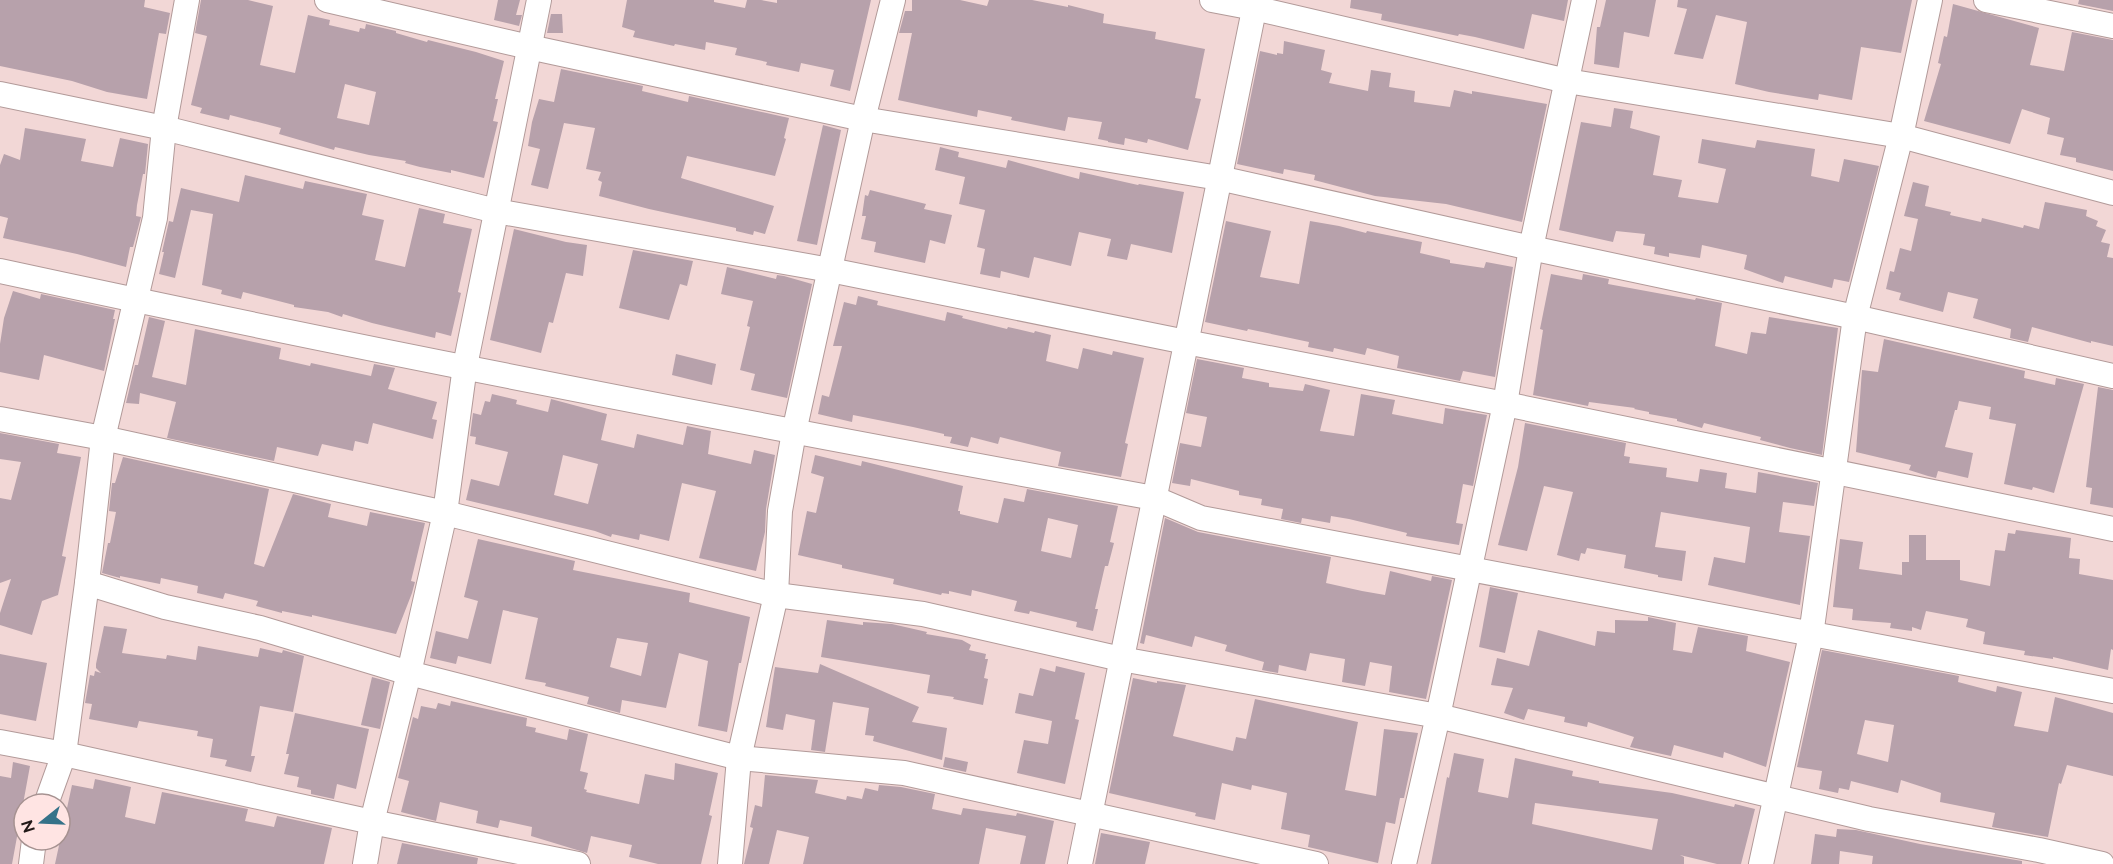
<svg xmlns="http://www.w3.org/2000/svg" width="2113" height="864" font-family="Raleway,sans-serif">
<rect width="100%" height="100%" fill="#f2d7d6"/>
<g fill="#b7a1ab" fill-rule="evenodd">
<path d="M0 0H145L144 7 170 13 166 34 159 33 147 99 107 92 72 81 0 66Z"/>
<path d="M201 0H248L273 6 260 65 295 73 308 15 330 20 329 25 359 32 360 28 365 29 366 24 396 31V33L427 42 428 40 476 52 504 61 495 99H498L493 121 498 122 484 178 451 170V173L420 167 405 163 406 161 369 155 335 147 334 150 279 134 281 128 230 115 229 120 200 113 202 108 191 105 207 36 195 33ZM345 84 376 92 369 125 337 118Z"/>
<path d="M498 0H520L516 15H522L519 26 494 20Z"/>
<path d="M627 0H714V2L745 8 747 0H761L777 3V0H871L850 91 830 86 834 70 801 63 799 72 766 65 767 62 735 55 737 48 706 42 705 50 675 44 674 46 633 37 635 31 622 27Z"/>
<path d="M912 0H960L987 6 989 0H1032L1068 7V5L1104 14 1103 23 1156 32 1155 39 1205 49 1195 98 1201 99 1188 150 1148 139 1147 143 1125 138 1124 145 1108 142V141L1098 139 1102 122 1068 117 1065 131 1011 120 1012 117 978 110 977 117 898 100 912 33H899L905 11H912Z"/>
<path d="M1351 0H1568L1564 21 1532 14 1524 49 1475 37 1459 34 1458 36 1381 20 1382 14 1350 8Z"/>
<path d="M1606 0H1656L1649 37 1624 32 1619 68 1594 64 1597 27H1600Z"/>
<path d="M1678 0H1912L1901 53 1861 47 1852 100 1819 94 1818 100 1769 92 1735 84 1747 22 1716 15 1703 59 1674 54 1687 9 1677 7Z"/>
<path d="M2079 0H2113V11L2078 4Z"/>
<path d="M1953 4 2039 28 2030 65 2064 71 2072 32 2113 40V171L2076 162V158L2060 155 2064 138 2047 134 2050 118 2022 109 2010 144 1924 121 1941 64 1938 63 1944 36 1947 37Z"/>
<path d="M551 14H562L563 33H547Z"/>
<path d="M1284 41 1325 50 1321 70 1332 73 1329 83 1368 91 1371 70 1391 73 1389 87 1415 91 1414 102 1450 107 1454 90 1472 94V91L1547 104 1522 222 1446 204 1375 196 1314 180 1315 175 1284 169 1283 174 1237 164 1260 51 1277 55V53L1283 54Z"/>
<path d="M561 69 643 86 642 91 688 102 689 96 789 118 784 138 786 139 775 176 687 156 681 178 774 206 765 234 754 231 753 235 736 231V228L649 209 599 196 602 182 598 180 601 172 586 169 595 128 564 123 548 189 531 185 540 149 528 146 532 122 539 99 554 102Z"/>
<path d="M1614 108 1633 111 1630 128 1660 136 1653 175 1682 180 1678 197 1718 203 1726 169 1698 163 1702 139 1755 148 1757 140 1815 149 1811 176 1839 182 1844 159 1879 166 1849 282 1834 279 1832 288 1785 276 1783 283 1744 269 1747 255 1702 245 1700 258 1669 253V257L1654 254 1655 247 1643 245 1645 234 1616 231 1613 242 1559 230 1581 122 1611 127Z"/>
<path d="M823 125 841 130 817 245 797 241Z"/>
<path d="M25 128 86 139 81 161 113 167 120 138 148 144 145 174H143L137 205 136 216 141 217 133 247H130L126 267 77 254 3 238 8 218 0 216V165L4 154 20 160Z"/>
<path d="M940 147 959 152 958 157 1006 168 1008 160 1079 179 1080 172 1138 185 1139 184 1184 192 1172 253 1131 244 1127 260 1107 256 1111 239 1079 232 1071 266 1034 257 1029 278 1001 271 1000 278 980 274 985 249 977 247 985 210 959 204 965 177 935 170Z"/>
<path d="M245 175 303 189 305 181 367 194 362 215 384 220 375 260 405 267 419 208 445 214 443 223 472 229 458 292 461 293 451 336 436 332 435 338 372 323 343 314 342 317 328 312 294 307V305L243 292 241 299 221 294 222 290 202 285 213 214 191 210 175 278 159 274 164 252H162L169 221 173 222 181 188 239 202Z"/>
<path d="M1913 182 1929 186 1925 206 1951 212 1950 215 1981 222 1982 218 2023 228 2024 225 2039 229 2045 202 2087 210 2086 216 2098 221 2096 226 2106 230 2101 242 2110 244 2107 257 2113 258V346L2091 341V343L2032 327 2028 342 2010 338 2011 329 1973 318 1978 299 1948 292 1943 312 1899 300 1901 293 1886 289 1890 271 1894 272 1900 248 1911 251 1918 219 1904 216Z"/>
<path d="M870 190 926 204 924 209 952 215 945 244 930 240 925 263 874 252 876 242 861 239 866 216H862L865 195 868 196Z"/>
<path d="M1226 221 1271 231 1260 277 1299 284 1310 221 1339 226 1366 233 1367 231 1422 242 1420 253 1450 260V263L1484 268 1486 262 1513 267 1495 377 1463 371 1460 381 1397 368 1399 356 1367 348 1365 355 1334 348 1333 352 1308 347 1309 342 1248 329 1247 331 1205 322Z"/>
<path d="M514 229 566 242 587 245 583 276 566 273 553 323 549 322 541 353 490 340Z"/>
<path d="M633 250 693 261 687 286 680 284 669 320 619 308Z"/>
<path d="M727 267 776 279 777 275 784 276 812 284 787 398 751 390 755 374 740 370 750 327 747 326 753 301 721 294Z"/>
<path d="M1551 274 1582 280 1583 274 1609 279 1608 284 1695 300 1696 298 1722 303 1715 346 1747 354 1751 332 1766 334 1769 317 1838 328 1822 455 1790 448 1760 440 1761 437 1704 423 1702 428 1677 421V419L1649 414V412L1634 409 1635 408 1589 402 1588 406 1533 395 1543 330 1540 329Z"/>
<path d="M13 291 40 299 41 294 115 310 113 319H115L104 371 44 355 39 380 0 372V344L4 318Z"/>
<path d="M858 296 878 301 877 305 945 321 947 312 963 316 962 318 1007 329 1008 327 1034 333 1035 331 1051 335 1046 361 1078 369 1083 348 1112 355 1113 351 1144 358 1125 443 1128 444 1121 477 1058 466 1061 452 1000 437 998 444 971 437 968 447 950 443 952 437 944 436V434L913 427 853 415 852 422 818 414 822 395 829 397 842 346H833L844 302 856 305Z"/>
<path d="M149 317 165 321 152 377 186 385 195 329 281 348 279 359 310 366 311 363 371 376 374 364 395 368 388 389 437 402 432 419 437 420 433 439 373 423 368 444 355 441 353 451 322 444 318 456 277 447 274 461 167 438 176 402 140 393 139 404 126 403 135 365H138Z"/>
<path d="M1884 339 2025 371 2024 378 2055 385 2056 378 2084 384 2054 493 2033 487 2032 490 2004 484 2016 424 1989 419 1991 407 1959 401 1957 410H1955L1945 447 1973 453 1968 478 1938 471 1936 478 1928 476 1909 470 1911 465 1856 452 1862 370 1878 372Z"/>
<path d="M676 354 716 364 712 385 672 375Z"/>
<path d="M1197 359 1244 368 1242 378 1269 383V387L1303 391 1305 384 1330 390 1320 431 1354 436 1361 394 1395 400 1392 414 1443 424 1445 408 1487 415 1473 486 1463 484 1456 523 1463 524 1459 545 1406 536 1407 533 1349 519 1331 516 1330 523 1302 518 1301 523 1281 519 1283 509 1261 505 1262 499 1239 495V491L1191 479 1190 486 1172 483 1180 443 1201 447 1207 417 1186 413Z"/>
<path d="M2098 387 2113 390V508L2090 504 2092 488 2086 487Z"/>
<path d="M492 394 517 400 516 404 548 412 551 399 607 414 601 440 634 448 637 434 683 445 687 426 711 431 708 454 751 464 754 450 775 455 766 509 765 532 756 571 699 558 716 491 682 483 669 541 640 534 639 540 612 534 611 537 595 531 466 500 471 479 499 486 508 452 475 444 476 437 470 436 473 413 481 415 485 401 490 402ZM563 455 598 464 588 504 554 495Z"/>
<path d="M1525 423 1626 443 1624 456 1630 457 1629 463 1667 468 1666 477 1698 482 1700 469 1727 473 1725 488 1756 493 1758 472 1818 483 1814 506 1783 502 1779 532 1810 536 1800 605 1708 585 1714 557 1745 563 1750 527 1661 512 1655 547 1686 551 1682 581 1658 577V575L1624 568 1626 555 1587 548 1585 554 1581 553 1579 561 1557 555 1573 492 1544 486 1527 551 1498 545 1518 467Z"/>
<path d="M0 433 59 444 57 453 81 457 62 556 66 557 58 595 42 601 32 635 0 625V613L11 579 0 583V498L11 500 21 462 0 459Z"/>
<path d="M815 455 861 466 862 461 963 486 958 511H960V514L998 523 1004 498 1024 502 1027 489 1118 506 1110 542 1114 543 1108 566H1105L1095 609H1098L1093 631 1076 627 1077 622 1030 611 1029 614 1014 611 1017 601 972 590 971 596 949 591V594L942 593 941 595 893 584 894 579 842 568V565L798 555 807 511 816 513 824 477 811 473ZM1048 518 1078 525 1071 558 1041 551Z"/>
<path d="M123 457 269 489 254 564 264 567 293 494 331 504 328 517 367 526 370 512 425 523 411 581 415 582 412 593 396 634 312 615V617L282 611V613L256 606 258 601 225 593 223 599 197 593 198 586 161 578 160 584 120 576V578L102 573 108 543H110L116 512 109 511 112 483H115Z"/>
<path d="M1165 518 1198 532 1331 557 1326 583 1362 591 1385 595 1390 571 1431 581 1432 576 1452 580 1426 699 1389 692 1392 666 1370 662 1365 686 1342 682 1345 659 1310 653 1306 671 1279 665 1278 673 1262 670 1264 662 1225 651 1227 645 1195 636 1192 647 1146 635 1144 644 1140 643Z"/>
<path d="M2016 530 2071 538 2069 558 2080 559 2079 574 2113 580V650L2111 649 2108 670 2053 657V659L2024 655 2025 651 1983 644 1985 632 1966 627 1968 619 1926 611 1921 630 1912 627V631L1890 628 1891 623 1852 620 1853 609 1833 607 1840 539 1863 542 1859 569 1902 575V562H1909V535H1926V560H1960V580L1990 586 1995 550 2005 551 2008 533 2015 534Z"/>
<path d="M478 539 575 561 573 570 690 593 689 602 750 617 741 663H739L727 732 698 726 708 661 679 653 666 708 622 700 620 713 587 704 589 697 545 686 546 683 525 679 538 618 503 610 491 664 458 656 456 664 430 658 436 631 468 639 478 601 464 597ZM617 638 648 643 641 676 610 667Z"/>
<path d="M1490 587 1518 593 1505 653 1479 647Z"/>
<path d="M1648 617 1676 623 1673 650 1692 653 1698 627 1748 636 1746 651 1790 662 1766 767 1724 752 1723 758 1674 745 1671 756 1630 747 1634 737 1588 722 1587 727 1564 722 1565 717 1528 709 1524 720 1504 713 1513 688 1491 685 1497 658 1529 666 1538 630 1595 646 1597 631 1615 633V620L1648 621Z"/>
<path d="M827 620 863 625V622L892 624 927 632 926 634 962 640 971 645 969 650 986 654 985 659H988L984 678 988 679 983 705 953 699 954 697 927 693 930 675 821 657Z"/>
<path d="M104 626 127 629 122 653 166 659 167 655 196 660 198 646 258 657 260 648 282 653 283 650 304 656 293 712 260 706 251 756H255L251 772 225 766 227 760 210 757 213 739 197 736 198 731 139 721 137 728 89 719 92 704 85 703 87 692 90 675 94 676 95 671 101 673 96 668V664Z"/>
<path d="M1822 650 1959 676 1958 682 1996 692 1997 686 2022 692 2014 726 2048 732 2055 697 2113 713V776L2067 765 2061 784 2059 783 2048 837 1992 827 1995 813 1940 802 1941 793 1901 780 1898 793 1851 781 1849 790 1839 788 1838 793 1819 789 1822 771 1797 767ZM1865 720 1894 725 1888 762 1857 754Z"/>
<path d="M0 654 47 663 36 721 0 714Z"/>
<path d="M820 664 919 707 912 722 947 728 942 760 873 741 874 736 865 735 869 708 833 702 825 752 811 750 815 720 786 714 783 730 766 727 775 667 818 673Z"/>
<path d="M1056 666 1085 673 1075 719 1079 720 1065 784 1017 773 1024 740 1048 744 1052 721 1015 713 1019 693 1033 696 1040 668 1055 672Z"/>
<path d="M372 677 390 682 380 729 361 725Z"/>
<path d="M1133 678 1157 683V681L1186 685 1173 736 1233 751 1236 737 1246 739 1255 699 1358 722 1345 790 1376 796 1384 729 1418 733 1404 798H1400L1395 824 1386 822 1378 863 1308 847 1310 835 1281 829 1287 793 1252 785 1251 790 1222 783 1215 820 1195 816 1196 813 1109 793Z"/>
<path d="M451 701 527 718 526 726 536 728 535 732 567 740 569 729 588 734 580 771 588 773 584 789 587 790 586 792 639 804 645 774 674 780 675 763 718 773 709 815 712 816 701 864H658L629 857 632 845 591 836 587 853 531 836 532 827 500 820 498 828 476 823 478 811 440 802 436 821 401 812 409 781 398 778 413 717 418 719 421 706 436 709 438 703 450 706Z"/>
<path d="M295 713 369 729 356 789 337 784 334 799 311 794V790L297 787 299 777 284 774 289 754H286Z"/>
<path d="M1454 753 1484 759 1478 792 1508 798 1515 758 1573 771 1572 776 1599 781V783L1672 793 1734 807 1735 804 1755 809 1741 864H1717L1680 855 1684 857V864H1431L1447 777 1449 778ZM1535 803 1658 819 1652 850 1532 824Z"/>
<path d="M945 757 968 762 966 772 943 767Z"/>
<path d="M13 762 30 766 12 864H0V776L11 778Z"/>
<path d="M765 775 818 780 815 793 846 800 847 796 862 799 865 788 878 791 879 785 901 787 935 794 932 809 961 815 963 808 1016 816 1017 813 1054 821 1045 864H1020L1026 836 986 828 979 864H803L809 837 777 830 769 864H744L753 828 750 827 755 805 762 807Z"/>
<path d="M95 779 131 787 125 817 155 824 162 792 248 809 245 821 274 827 277 816 332 828 324 864H55L72 785 93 789Z"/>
<path d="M1837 829 1856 830 1920 844 2022 861V864H1872L1873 856 1840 851 1839 864H1811L1815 834 1836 837Z"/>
<path d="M1101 833 1150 842 1145 864H1095Z"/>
<path d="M402 843 478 858 477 864H397Z"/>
</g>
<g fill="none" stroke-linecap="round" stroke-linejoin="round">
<defs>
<g id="minor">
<path d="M327 0 529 47 863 119 1219 178 1531 248 1855 317 2113 376"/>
<path d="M1212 0 1254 8 1567 81 1901 136 2113 193"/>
<path d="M1986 0 2113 26"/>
<path d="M0 94 164 128 496 211 830 270 1186 342 1505 404 2113 529"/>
<path d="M0 271C383 354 768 428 1154 498L1201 518 2113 691"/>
<path d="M0 419 103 438 445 513 776 595 923 614 1121 659 1438 716 1869 819 2039 850 2102 864"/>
<path d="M87 583 165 607 260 628 409 673 739 758 904 773 1316 864"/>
<path d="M0 742 64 754 372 822 578 864"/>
<path d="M46 804 64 754 87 583 103 438 155 218 164 128 187 0"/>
<path d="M31 864 34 840"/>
<path d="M365 864 372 822 409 673 445 513 465 366 539 0"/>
<path d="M730 864 739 758 776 595 780 511 794 432 863 119 893 0"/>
<path d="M1080 864 1256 0"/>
<path d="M1404 864 1438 716 1505 404 1531 248 1584 0"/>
<path d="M1761 864 1811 635 1855 317 1901 136 1930 0"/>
</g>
</defs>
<use href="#minor" stroke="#b29a99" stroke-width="26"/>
<use href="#minor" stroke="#fff" stroke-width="24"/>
</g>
<g transform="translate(42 822) rotate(252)"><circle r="28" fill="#ffe4e3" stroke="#a69291" stroke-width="1.5"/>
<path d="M0-4.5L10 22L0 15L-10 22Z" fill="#357289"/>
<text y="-9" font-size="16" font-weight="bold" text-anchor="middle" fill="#211817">N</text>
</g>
</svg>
